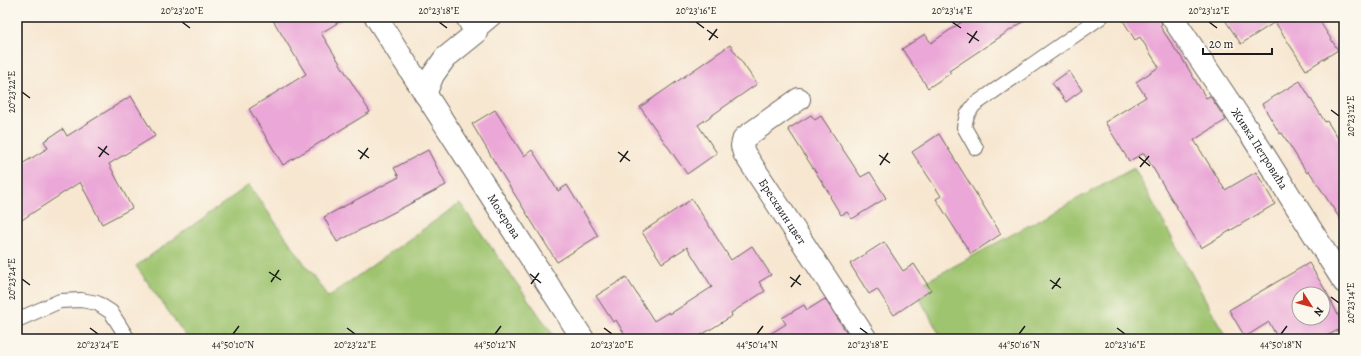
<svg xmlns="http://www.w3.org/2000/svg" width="1361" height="356" font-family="Alegreya,serif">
<rect width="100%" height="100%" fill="#fbf7ec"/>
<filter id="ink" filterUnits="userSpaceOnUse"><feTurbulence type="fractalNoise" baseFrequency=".025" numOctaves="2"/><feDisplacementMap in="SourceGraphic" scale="8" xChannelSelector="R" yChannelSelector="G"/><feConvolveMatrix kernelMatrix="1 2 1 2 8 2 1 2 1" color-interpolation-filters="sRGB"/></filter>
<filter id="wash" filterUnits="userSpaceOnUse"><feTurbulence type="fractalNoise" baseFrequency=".012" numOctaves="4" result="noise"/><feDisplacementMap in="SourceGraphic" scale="16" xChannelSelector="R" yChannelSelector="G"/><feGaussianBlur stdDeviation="0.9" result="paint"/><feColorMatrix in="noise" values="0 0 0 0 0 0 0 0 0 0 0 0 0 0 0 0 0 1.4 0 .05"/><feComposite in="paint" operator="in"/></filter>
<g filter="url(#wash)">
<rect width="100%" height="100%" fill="#f7e7d1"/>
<g fill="#9fc46f" stroke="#5e7046">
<path d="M1134 168 1227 339H942L914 288Z"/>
<path d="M249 185 328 297 460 203 556 339H188L136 266Z"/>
</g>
<g id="blocks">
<g fill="#eba7d7" fill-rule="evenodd">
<path d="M271 17H347L321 33 370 112 283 165 249 109 306 74Z"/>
<path d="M969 17H1030L949 71 951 73 928 88 902 49 925 34 931 43Z"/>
<path d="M1121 17H1160L1162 24 1160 26 1179 55H1180L1206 98 1210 96 1226 120 1194 140 1225 190 1256 172 1275 204 1201 248 1144 153 1129 161 1105 122 1146 97 1136 82 1159 67 1140 37 1135 40Z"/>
<path d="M1223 17H1317L1338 50 1306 70 1275 22 1241 44Z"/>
<path d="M730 45 757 84 698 125 717 153 687 174 640 107Z"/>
<path d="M1069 71 1082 90 1066 102 1052 83Z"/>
<path d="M1300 81 1325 122 1327 121 1344 148V225L1309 171 1307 173 1282 133 1280 134 1262 104Z"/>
<path d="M131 96 155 136 109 164 132 208 102 224 80 182 17 223V167L48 148 44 141 63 129 67 136Z"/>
<path d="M495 110 524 156 532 150 558 191 567 185 598 236 557 262 500 171 472 124Z"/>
<path d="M811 115 815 120 821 116 861 177 870 172 886 198 852 219 847 212 841 215 830 197 831 196 788 129Z"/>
<path d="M939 134 1001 234 971 254 936 199 941 196 912 152Z"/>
<path d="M428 150 446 185 337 242 324 217 399 177 394 168Z"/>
<path d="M692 199 731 260 752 246 771 275 759 282 765 291 731 313 732 316 695 339H626L627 338 616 320 613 322 596 296 626 277 654 321 669 312 670 314 712 287 687 247 662 263 642 232Z"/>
<path d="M884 242 903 271 914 264 931 290 894 315 877 289 869 294 850 264Z"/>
<path d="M1309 263 1327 293 1344 327 1321 339H1278L1269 322 1245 337 1229 310ZM1299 294H1323V318H1299Z"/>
<path d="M825 299 851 339H762L786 324 782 318 804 305 807 310Z"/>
</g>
</g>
</g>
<g filter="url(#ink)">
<use href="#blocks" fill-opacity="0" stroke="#69635b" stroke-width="1"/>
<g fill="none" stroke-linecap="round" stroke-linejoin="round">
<defs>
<g id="service">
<path d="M476 33 495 17"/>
<path d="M976 148 964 127 967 115 974 105 1101 17"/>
<path d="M17 320 60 301 81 300 97 303 111 312 128 339"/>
</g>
<g id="minor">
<path id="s1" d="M376 17 583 339"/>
<path id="s2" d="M1172 17 1252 136 1344 282"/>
<path d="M425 94 433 75 445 58 476 33 467 17"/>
<path id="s3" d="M799 99 744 138 742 146 744 153 866 339"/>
</g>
</defs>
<use href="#service" stroke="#69635b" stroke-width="16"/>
<use href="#minor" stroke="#69635b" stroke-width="24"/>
<use href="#service" stroke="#fff" stroke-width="14"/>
<use href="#minor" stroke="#fff" stroke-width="22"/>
</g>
</g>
<path fill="none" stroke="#1c1c1c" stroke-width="1.5" d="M182 22 190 28M439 22 447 28M696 22 704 28M952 22 961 28M1209 22 1217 28M707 30 718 38M967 33 979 41M709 40 717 29M969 43 977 31M22 92 30 98M1331 110 1339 116M98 147 109 155M358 150 369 158M618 152 630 161M879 155 890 163M99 157 107 146M1139 157 1150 166M360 159 368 148M620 162 628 151M880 165 888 153M1140 167 1149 156M269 272 281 280M530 274 541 283M790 277 801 285M22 279 30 285M1050 280 1061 288M271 282 279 270M531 284 539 273M791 287 800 275M1052 289 1060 278M1331 297 1339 303M90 328 98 334M347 328 355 334M604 328 612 334M860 328 868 334M1117 328 1125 334M233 334 239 326M495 334 501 326M757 334 763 326M1019 334 1025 326M1281 334 1287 326"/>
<g text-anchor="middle" stroke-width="4" stroke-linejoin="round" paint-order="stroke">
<g font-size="12" fill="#1c1c1c" stroke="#fbf7ec">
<text dy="4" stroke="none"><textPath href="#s2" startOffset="158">Живка Петровића</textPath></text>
<text dy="4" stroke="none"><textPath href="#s3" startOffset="153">Бресквин цвет</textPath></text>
<text dy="4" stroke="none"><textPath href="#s1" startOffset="237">Мозерова</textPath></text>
</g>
</g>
<rect width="1361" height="356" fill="none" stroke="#fbf7ec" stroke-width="44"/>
<g transform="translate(1311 306) rotate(126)"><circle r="19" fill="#fbf7ec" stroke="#a29f99"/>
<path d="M0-3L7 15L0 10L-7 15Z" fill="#c8321e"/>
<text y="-6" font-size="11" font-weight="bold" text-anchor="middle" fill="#1c1c1c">N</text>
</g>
<path d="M1203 48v6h69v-6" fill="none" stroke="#1c1c1c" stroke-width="2"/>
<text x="1209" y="48" font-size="12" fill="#1c1c1c" stroke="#fbf7ec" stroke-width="3" paint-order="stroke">20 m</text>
<rect x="22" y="22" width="1317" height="312" fill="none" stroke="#1c1c1c" stroke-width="1.5"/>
<g font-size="10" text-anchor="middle" fill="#1c1c1c">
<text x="182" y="14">20°23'20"E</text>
<text x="439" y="14">20°23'18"E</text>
<text x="696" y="14">20°23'16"E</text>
<text x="952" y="14">20°23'14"E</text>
<text x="1209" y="14">20°23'12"E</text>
<text transform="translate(11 92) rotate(-90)" y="4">20°23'22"E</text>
<text transform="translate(1350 116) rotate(-90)" y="4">20°23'12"E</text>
<text transform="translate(11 279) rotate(-90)" y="4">20°23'24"E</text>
<text transform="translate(1350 303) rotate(-90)" y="4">20°23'14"E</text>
<text x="98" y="348">20°23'24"E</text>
<text x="233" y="348">44°50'10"N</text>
<text x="355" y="348">20°23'22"E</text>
<text x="495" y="348">44°50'12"N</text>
<text x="612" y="348">20°23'20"E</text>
<text x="757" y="348">44°50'14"N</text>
<text x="868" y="348">20°23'18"E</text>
<text x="1019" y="348">44°50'16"N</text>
<text x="1125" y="348">20°23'16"E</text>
<text x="1281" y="348">44°50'18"N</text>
</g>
</svg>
